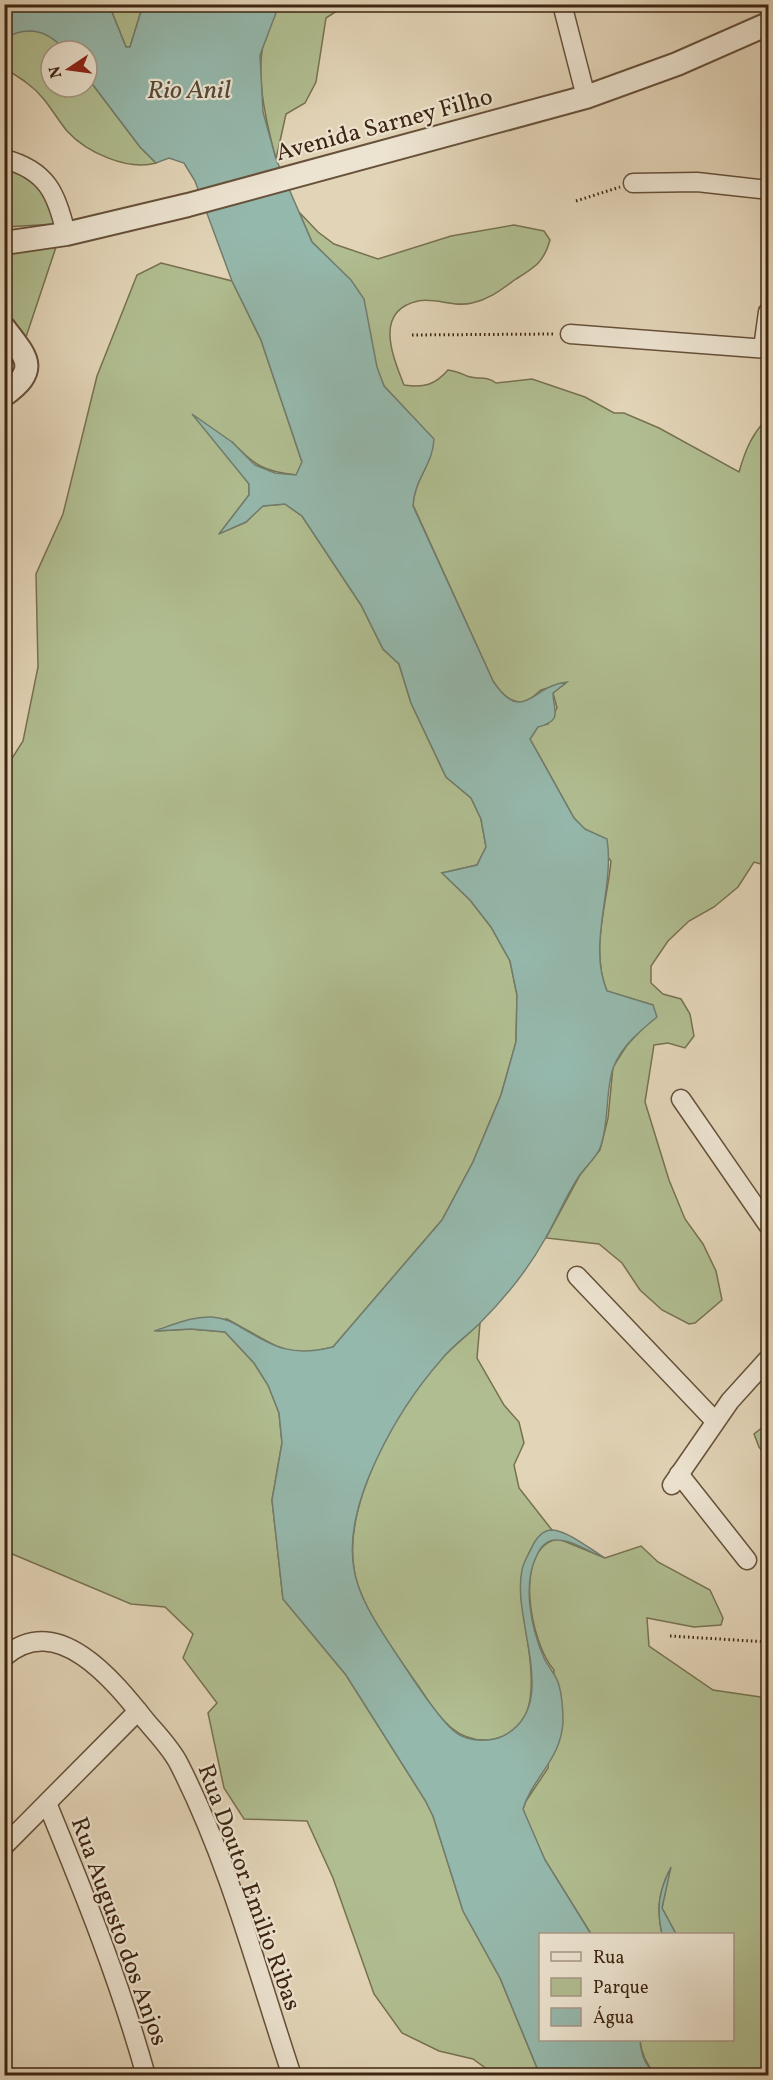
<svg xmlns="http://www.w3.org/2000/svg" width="773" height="2080" font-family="Vollkorn,serif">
<rect width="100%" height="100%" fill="#e2d4b7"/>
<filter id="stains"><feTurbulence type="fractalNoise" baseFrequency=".00333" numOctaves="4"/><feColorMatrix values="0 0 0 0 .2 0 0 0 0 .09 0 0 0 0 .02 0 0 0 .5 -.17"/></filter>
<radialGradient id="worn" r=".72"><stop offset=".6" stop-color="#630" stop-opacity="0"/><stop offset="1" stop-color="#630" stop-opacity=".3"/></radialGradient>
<g fill="#b0bd90" stroke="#777150" stroke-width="1.5">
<path d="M109 5H143L130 47H126Z"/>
<path d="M279 5H346L326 18 316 82 305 103 286 114 276 159C263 111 248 49 279 5Z"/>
<path d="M377 5 426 4V5L406 10Z"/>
<path d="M39 30 57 41 66 51H51V87H87V77L140 147 156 163C127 171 86 152 67 131 54 115 45 96 28 84 21 78 12 73 5 69L4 38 18 31Z"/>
<path d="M4 168C37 175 51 193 55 224L5 227Z"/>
<path d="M299 212 318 232 334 244 378 259 451 236 514 225 544 231 550 240C544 262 535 267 516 279 502 289 490 299 472 303 455 308 435 297 418 301 373 311 393 357 404 385 424 388 435 385 448 370 456 371 460 373 467 376 477 380 486 375 496 383L532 379 585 397 614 413H624L659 428 739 472C745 451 752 433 768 418V866L754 862 738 887 714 907 689 921 668 941 651 966V983L663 994 681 999 690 1014 694 1036 685 1048 668 1043 654 1045 645 1102 669 1180 685 1219 703 1244 716 1271 722 1300 695 1323 689 1324 662 1310 640 1290 622 1263 599 1244 546 1238 580 1175 600 1150 608 1118 613 1067 627 1045 644 1027 653 1005 607 991C590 950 607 904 611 861L574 818 530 739 538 726 548 724 557 708 553 693 566 683 541 690 526 703C509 702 502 695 493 681L413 505C414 479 433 465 433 439L384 386 330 260 312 242Z"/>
<path d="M58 241 26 337 5 309V250Z"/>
<path d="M161 263 232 281 261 340 302 462 297 475C264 472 254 465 232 442L229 456 249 484V495L220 533 246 522 262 506 285 504 302 516 361 605 383 649 399 664 411 703 446 777 471 798 481 819 486 847 477 865 442 873 470 900 491 927 510 961 517 995 516 1042 501 1095 473 1162 442 1220 333 1347 308 1353 281 1349 227 1319 175 1324 157 1331 191 1329 225 1332 254 1363 268 1385 279 1413 282 1443 272 1500 283 1599 346 1675 425 1800 433 1816 463 1911 500 1978 540 2075H495L473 2059 439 2051 402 2033 374 1994 333 1878 307 1821 244 1819 224 1788 208 1713 217 1703 183 1658 193 1634 165 1607 131 1604 5 1551 4 771 23 741 38 667 36 574 63 514 97 376 137 275Z"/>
<path d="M480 1323 477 1358 504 1405 519 1422 524 1443 514 1465 519 1488 552 1530C540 1533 536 1539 530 1551 524 1566 520 1578 521 1594 523 1634 555 1728 495 1739 457 1746 439 1717 419 1687 397 1655 360 1608 354 1569 343 1504 399 1402 443 1357 455 1345 468 1334 480 1323Z"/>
<path d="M768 1423V1458L759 1447 754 1434Z"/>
<path d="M559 1539 605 1558 641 1546 658 1562 710 1590 723 1618 721 1625 694 1627 647 1618 649 1646 713 1690 768 1698V2075H656C646 2064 641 2054 640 2040H732V1934H676L662 1908 669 1871C658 1894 657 1909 662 1934H591L545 1860 525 1816 523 1809 526 1801 548 1768 554 1670C531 1645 511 1546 559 1539Z"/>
</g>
<g fill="#95b8ac" stroke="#727d6e" stroke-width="1.5">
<path d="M5 5H109L126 47H130L143 5H279L260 55 263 112 276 159 312 242 351 280 364 299 377 367 384 386 434 439C433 465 414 479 413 506L493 681C523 726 532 685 567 682L553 693C553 711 564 720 538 727L530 739 574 818 585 829 607 839C615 889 587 943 607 991L653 1005 657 1017C641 1030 622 1046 614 1066 605 1086 610 1122 600 1148 596 1158 585 1167 579 1176 566 1196 557 1218 545 1239 527 1271 506 1297 480 1323 467 1336 452 1346 441 1360 399 1408 342 1503 354 1569 358 1597 378 1626 393 1649 406 1668 441 1724 458 1734 471 1742 490 1742 503 1736 562 1706 511 1621 522 1570 523 1563 528 1555 531 1549 535 1540 541 1530 552 1530 569 1531 591 1550 605 1558 591 1553 572 1540 558 1540 548 1539 541 1546 537 1555 522 1584 531 1628 544 1658 548 1667 556 1674 559 1685 562 1696 563 1711 563 1722 561 1760 532 1778 523 1809L545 1860 591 1934H540V2040H640C641 2054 645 2067 657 2075H540L500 1978 463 1911 433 1816 425 1800 346 1675 283 1599 272 1500 282 1443 279 1413 268 1385 254 1363 225 1332 191 1329 154 1331C173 1325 192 1316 212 1317 224 1318 232 1322 242 1328 277 1348 292 1357 333 1347L442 1220 473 1162 501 1095 516 1042 517 995 510 961 491 927 470 900 442 873 477 865 486 847 481 819 471 798 446 777 411 703 399 664 383 649 361 605 302 516 285 504 263 506 246 522 219 534 249 495V484L192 414 232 442 255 465 275 473 296 475 302 462 261 340 232 281 195 181 184 163 169 158 156 163 140 147 87 77V51H66C48 30 28 25 5 38Z"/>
<path d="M671 1867 662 1908 676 1934H662C656 1908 659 1891 671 1867Z"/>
</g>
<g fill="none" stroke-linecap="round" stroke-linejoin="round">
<defs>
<g id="minor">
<path d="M562 4 586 97"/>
<path d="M4 159C47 170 57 194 66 234"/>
<path d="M633 183 697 182 768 190"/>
<path d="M570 334 768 349"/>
<path d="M763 348 768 312"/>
<path d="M681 1099 768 1225"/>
<path d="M577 1276 715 1421"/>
<path d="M679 1474 747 1560"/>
<path d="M672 1485 730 1401 768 1359"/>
<path d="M4 1657C58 1610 114 1681 146 1721 157 1734 171 1748 179 1764 229 1862 257 1971 292 2076"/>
<path d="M47 1803C84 1893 120 1982 146 2076"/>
<path d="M4 1846 138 1711"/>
</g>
<g id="tertiary">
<path d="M4 243 66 234 188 205 586 97 677 64 768 24"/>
<path d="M4 328C27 358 40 369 4 395"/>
</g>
</defs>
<use href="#minor" stroke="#67513a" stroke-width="21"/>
<use href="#tertiary" stroke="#67513a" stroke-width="26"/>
<g stroke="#3e2511" stroke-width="3" stroke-dasharray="1.5 3" stroke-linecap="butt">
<path d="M576 201 620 187"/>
<path d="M412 335 554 334"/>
<path d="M670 1636 768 1642"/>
</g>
<use href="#minor" stroke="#ece3d0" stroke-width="18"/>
<use href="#tertiary" stroke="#ece3d0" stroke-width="22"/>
</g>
<g text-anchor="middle" stroke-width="4.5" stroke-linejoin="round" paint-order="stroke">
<g font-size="24" fill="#3e2511" stroke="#ece3d0">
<text transform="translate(384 124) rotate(-15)" y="8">Avenida Sarney Filho</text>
<text transform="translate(250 1887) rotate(70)" y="8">Rua Doutor Emilio Ribas</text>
<text transform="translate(120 1931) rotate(70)" y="8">Rua Augusto dos Anjos</text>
</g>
<g font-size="26" font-style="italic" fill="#544a38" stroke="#ece3d0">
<text x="189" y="98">Rio Anil</text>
</g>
</g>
<rect width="773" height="2080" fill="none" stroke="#e2d4b7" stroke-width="24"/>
<rect x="6" y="6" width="761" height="2068" fill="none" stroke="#3e2511" stroke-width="3"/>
<rect x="12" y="12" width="749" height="2056" fill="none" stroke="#3e2511" stroke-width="1.5"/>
<rect x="539" y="1933" width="195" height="108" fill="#ece3d0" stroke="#a69784" stroke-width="1.5"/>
<rect x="551" y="1952" width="30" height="9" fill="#ece3d0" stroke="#a69784" stroke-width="1.5"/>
<text x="593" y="1963" font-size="18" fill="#3e2511">Rua</text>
<rect x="551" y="1978" width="30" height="18" fill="#b0bd90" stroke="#a69784" stroke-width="1.5"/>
<text x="593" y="1993" font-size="18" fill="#3e2511">Parque</text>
<rect x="551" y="2008" width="30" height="18" fill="#95b8ac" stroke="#a69784" stroke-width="1.5"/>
<text x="593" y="2023" font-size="18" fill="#3e2511">Água</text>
<g transform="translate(69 69) rotate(257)"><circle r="28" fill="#ece3d0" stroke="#a69784" stroke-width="1.5"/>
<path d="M0-4.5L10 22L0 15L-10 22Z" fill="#8f2418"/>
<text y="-9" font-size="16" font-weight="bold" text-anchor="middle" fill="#3e2511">N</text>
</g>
<rect width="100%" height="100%" filter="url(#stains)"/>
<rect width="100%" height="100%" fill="url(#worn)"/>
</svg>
